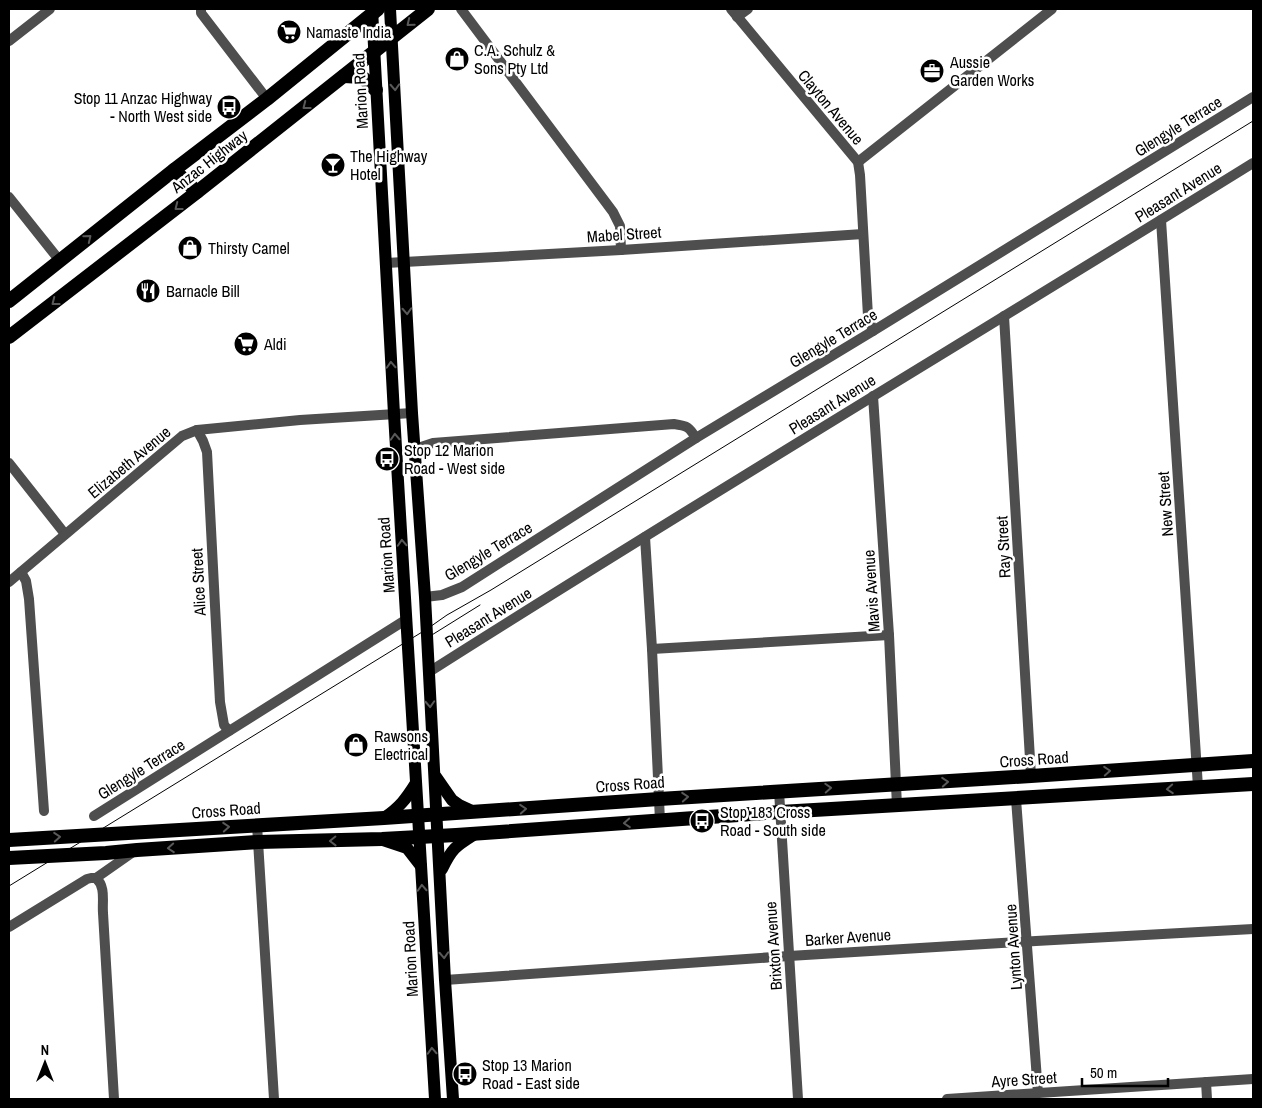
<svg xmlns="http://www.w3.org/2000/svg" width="1262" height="1108" font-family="'Archivo Narrow',sans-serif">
<rect width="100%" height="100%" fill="#fff"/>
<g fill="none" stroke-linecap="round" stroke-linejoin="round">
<g stroke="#4e4e4e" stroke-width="10">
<path d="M201 9V13L267 99"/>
<path d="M461 9 613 212 620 226 621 250"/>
<path d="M731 9 858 162 860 175 868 316 873 331"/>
<path d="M737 17 748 9"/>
<path d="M9 41 50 9"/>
<path d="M858 162 1052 9"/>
<path d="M9 197 60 261"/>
<path d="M1161 220 1198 787"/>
<path d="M386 263 621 250 863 234"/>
<path d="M1004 316 1031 776"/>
<path d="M873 396 889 635 897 806"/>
<path d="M197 430 203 441 207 452 220 702 224 725 229 731"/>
<path d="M415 449 433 443 674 424C688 426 689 427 696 438"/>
<path d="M9 463 65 534"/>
<path d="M645 537 652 649 660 821"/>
<path d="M21 572 26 581 29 599 44 811"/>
<path d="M9 582 182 436 197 430 300 420 412 413"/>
<path d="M425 597 442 595 462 587 696 438 873 331 1253 97"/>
<path d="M652 649 889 635"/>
<path d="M429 672C701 499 979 333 1253 163"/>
<path d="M779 791 798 1099"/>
<path d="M1016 799 1038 1093"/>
<path d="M94 816 407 619"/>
<path d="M257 825 274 1099"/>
<path d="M96 878C106 887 102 901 103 913L114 1099"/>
<path d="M9 927 87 879 91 878H96L136 850"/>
<path d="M445 980 789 956 1036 941 1253 929"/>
<path d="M1206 1082 1207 1099"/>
<path d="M947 1099 1253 1079"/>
</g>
<g stroke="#000" stroke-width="12">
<path d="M372 9 394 414 435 1099"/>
<path d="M390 9 412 413 425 597 445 980 453 1099"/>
<path d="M436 777 452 800 459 805 474 812"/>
<path d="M384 818C400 807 406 799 416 783"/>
<path d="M383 840 407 848 421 866"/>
<path d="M442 869C452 848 456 846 475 834"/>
</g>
<g stroke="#000" stroke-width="14">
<path d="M344 76 362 77 376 90"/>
<path d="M174 170 197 192"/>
<path d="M9 301 174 170 267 99 378 9"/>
<path d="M9 337 197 192 428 9"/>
<path d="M9 840 384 818 659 799 1031 776 1253 761"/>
<path d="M9 858 106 853 137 850 258 842 382 839 456 835 780 812 1253 784"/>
</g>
<g stroke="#000" stroke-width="1">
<path d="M427 638 480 605"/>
<path d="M9 886 427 629 447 615 491 590 1253 121"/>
</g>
</g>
<defs><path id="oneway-chevron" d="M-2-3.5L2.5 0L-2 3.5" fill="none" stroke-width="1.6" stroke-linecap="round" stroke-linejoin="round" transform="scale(1.25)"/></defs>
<g stroke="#595959">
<use href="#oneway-chevron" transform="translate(410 23) rotate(141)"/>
<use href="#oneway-chevron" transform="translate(395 87) rotate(87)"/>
<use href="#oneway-chevron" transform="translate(306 106) rotate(142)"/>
<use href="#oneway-chevron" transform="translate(178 207) rotate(142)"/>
<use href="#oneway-chevron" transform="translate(88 238) rotate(-39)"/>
<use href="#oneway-chevron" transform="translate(55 302) rotate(142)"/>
<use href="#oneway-chevron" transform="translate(407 311) rotate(87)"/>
<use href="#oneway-chevron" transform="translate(391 365) rotate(-93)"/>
<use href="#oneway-chevron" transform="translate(395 437) rotate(-93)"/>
<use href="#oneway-chevron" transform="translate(402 543) rotate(-93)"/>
<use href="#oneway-chevron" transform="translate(430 704) rotate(87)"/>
<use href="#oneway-chevron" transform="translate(1107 771) rotate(-4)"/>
<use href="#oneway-chevron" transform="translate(945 782) rotate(-4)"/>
<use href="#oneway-chevron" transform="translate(828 788) rotate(-3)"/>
<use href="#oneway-chevron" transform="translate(1170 789) rotate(176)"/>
<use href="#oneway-chevron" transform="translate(685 797) rotate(-4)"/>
<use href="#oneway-chevron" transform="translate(523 809) rotate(-4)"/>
<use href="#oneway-chevron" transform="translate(627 823) rotate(176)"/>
<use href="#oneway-chevron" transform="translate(226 827) rotate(-4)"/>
<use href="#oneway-chevron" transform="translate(57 837) rotate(-4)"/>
<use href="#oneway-chevron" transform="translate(333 841) rotate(179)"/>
<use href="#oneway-chevron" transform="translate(171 848) rotate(176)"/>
<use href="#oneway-chevron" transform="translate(422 888) rotate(-93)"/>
<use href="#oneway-chevron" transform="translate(444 955) rotate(87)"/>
<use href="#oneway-chevron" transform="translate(432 1051) rotate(-93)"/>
</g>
<defs>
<symbol id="supermarket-disc" viewBox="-11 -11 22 22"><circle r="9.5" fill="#000" stroke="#fff"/><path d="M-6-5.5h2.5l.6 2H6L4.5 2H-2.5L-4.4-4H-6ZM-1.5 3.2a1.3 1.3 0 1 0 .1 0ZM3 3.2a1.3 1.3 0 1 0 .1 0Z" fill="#fff"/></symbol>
<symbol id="shop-disc" viewBox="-11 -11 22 22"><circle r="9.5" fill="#000" stroke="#fff"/><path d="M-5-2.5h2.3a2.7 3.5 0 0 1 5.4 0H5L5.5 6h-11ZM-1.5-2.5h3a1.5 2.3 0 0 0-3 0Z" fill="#fff"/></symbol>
<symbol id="office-disc" viewBox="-11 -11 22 22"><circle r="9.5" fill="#000" stroke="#fff"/><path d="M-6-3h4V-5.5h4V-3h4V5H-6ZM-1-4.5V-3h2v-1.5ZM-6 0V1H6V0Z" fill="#fff"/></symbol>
<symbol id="bus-disc" viewBox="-11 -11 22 22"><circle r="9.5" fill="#000" stroke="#fff"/><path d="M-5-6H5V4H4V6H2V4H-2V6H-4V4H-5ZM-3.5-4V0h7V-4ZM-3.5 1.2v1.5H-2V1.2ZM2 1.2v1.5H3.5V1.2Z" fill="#fff"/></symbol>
<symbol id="bar-disc" viewBox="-11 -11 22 22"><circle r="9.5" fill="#000" stroke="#fff"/><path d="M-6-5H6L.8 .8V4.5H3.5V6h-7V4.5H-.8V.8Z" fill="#fff"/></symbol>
<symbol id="restaurant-disc" viewBox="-11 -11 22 22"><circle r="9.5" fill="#000" stroke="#fff"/><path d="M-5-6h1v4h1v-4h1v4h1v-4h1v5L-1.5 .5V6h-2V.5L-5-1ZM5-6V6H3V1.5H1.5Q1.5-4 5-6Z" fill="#fff"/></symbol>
</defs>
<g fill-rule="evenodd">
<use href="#supermarket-disc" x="275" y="18" width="28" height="28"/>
<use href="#shop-disc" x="443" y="45" width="28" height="28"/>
<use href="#office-disc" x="918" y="57" width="28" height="28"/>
<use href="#bus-disc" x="215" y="93" width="28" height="28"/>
<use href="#bar-disc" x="319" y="151" width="28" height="28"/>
<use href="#shop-disc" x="176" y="234" width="28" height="28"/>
<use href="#restaurant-disc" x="134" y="277" width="28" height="28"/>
<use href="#supermarket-disc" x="232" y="330" width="28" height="28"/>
<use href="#bus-disc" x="373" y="445" width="28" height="28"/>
<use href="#shop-disc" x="342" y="731" width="28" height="28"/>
<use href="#bus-disc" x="688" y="807" width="28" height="28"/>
<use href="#bus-disc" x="451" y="1060" width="28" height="28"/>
</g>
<g text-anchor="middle" stroke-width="5" stroke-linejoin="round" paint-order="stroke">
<g font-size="16" fill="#000" stroke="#fff" text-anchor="start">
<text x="306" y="38">Namaste India</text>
<text x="474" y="56">C.A. Schulz &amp;<tspan x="474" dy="18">Sons Pty Ltd</tspan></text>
<text x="950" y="68">Aussie<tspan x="950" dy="18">Garden Works</tspan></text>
<text x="212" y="104" text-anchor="end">Stop 11 Anzac Highway<tspan x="212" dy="18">- North West side</tspan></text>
<text x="350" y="162">The Highway<tspan x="350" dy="18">Hotel</tspan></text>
<text x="208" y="254">Thirsty Camel</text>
<text x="166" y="297">Barnacle Bill</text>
<text x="264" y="350">Aldi</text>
<text x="404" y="456">Stop 12 Marion<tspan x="404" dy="18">Road - West side</tspan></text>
<text x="374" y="742">Rawsons<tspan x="374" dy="18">Electrical</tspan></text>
<text x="720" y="818">Stop 183 Cross<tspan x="720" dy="18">Road - South side</tspan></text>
<text x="482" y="1071">Stop 13 Marion<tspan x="482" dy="18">Road - East side</tspan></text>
</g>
<g font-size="16" fill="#000" stroke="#fff">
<text transform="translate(360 91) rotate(-93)" y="6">Marion Road</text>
<text transform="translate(831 107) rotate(50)" y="6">Clayton Avenue</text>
<text transform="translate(1178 126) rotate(-32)" y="6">Glengyle Terrace</text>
<text transform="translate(209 161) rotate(-38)" y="6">Anzac Highway</text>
<text transform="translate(1178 192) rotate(-32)" y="6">Pleasant Avenue</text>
<text transform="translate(624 234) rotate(-4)" y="6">Mabel Street</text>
<text transform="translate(833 338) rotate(-31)" y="6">Glengyle Terrace</text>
<text transform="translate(832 404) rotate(-32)" y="6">Pleasant Avenue</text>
<text transform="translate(129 462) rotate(-40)" y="6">Elizabeth Avenue</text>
<text transform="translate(1165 504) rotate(-94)" y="6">New Street</text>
<text transform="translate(1003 547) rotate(-93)" y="6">Ray Street</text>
<text transform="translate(488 551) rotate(-31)" y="6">Glengyle Terrace</text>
<text transform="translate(386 555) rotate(-94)" y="6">Marion Road</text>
<text transform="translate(198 582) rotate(-93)" y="6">Alice Street</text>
<text transform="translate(871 591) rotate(-94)" y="6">Mavis Avenue</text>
<text transform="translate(488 617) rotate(-32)" y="6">Pleasant Avenue</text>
<text transform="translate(1034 759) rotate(-4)" y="6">Cross Road</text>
<text transform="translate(141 769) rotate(-32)" y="6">Glengyle Terrace</text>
<text transform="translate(630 784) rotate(-4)" y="6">Cross Road</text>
<text transform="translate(226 810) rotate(-4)" y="6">Cross Road</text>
<text transform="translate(848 937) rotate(-4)" y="6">Barker Avenue</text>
<text transform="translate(773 946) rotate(-94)" y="6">Brixton Avenue</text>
<text transform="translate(1013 947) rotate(-94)" y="6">Lynton Avenue</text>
<text transform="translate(410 959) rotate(-93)" y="6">Marion Road</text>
<text transform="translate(1024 1079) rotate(-4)" y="6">Ayre Street</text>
</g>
</g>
<rect width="1262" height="1108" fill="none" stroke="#000000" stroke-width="20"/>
<g transform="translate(45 1063)" stroke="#ffffff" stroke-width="4" paint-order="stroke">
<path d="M0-4L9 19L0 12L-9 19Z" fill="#000000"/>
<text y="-8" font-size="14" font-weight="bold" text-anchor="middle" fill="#000000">N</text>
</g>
<path d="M1082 1078v8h86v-8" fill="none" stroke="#000000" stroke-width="2.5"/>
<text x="1090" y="1078" font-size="15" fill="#000000" stroke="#ffffff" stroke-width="4" paint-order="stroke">50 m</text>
</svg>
